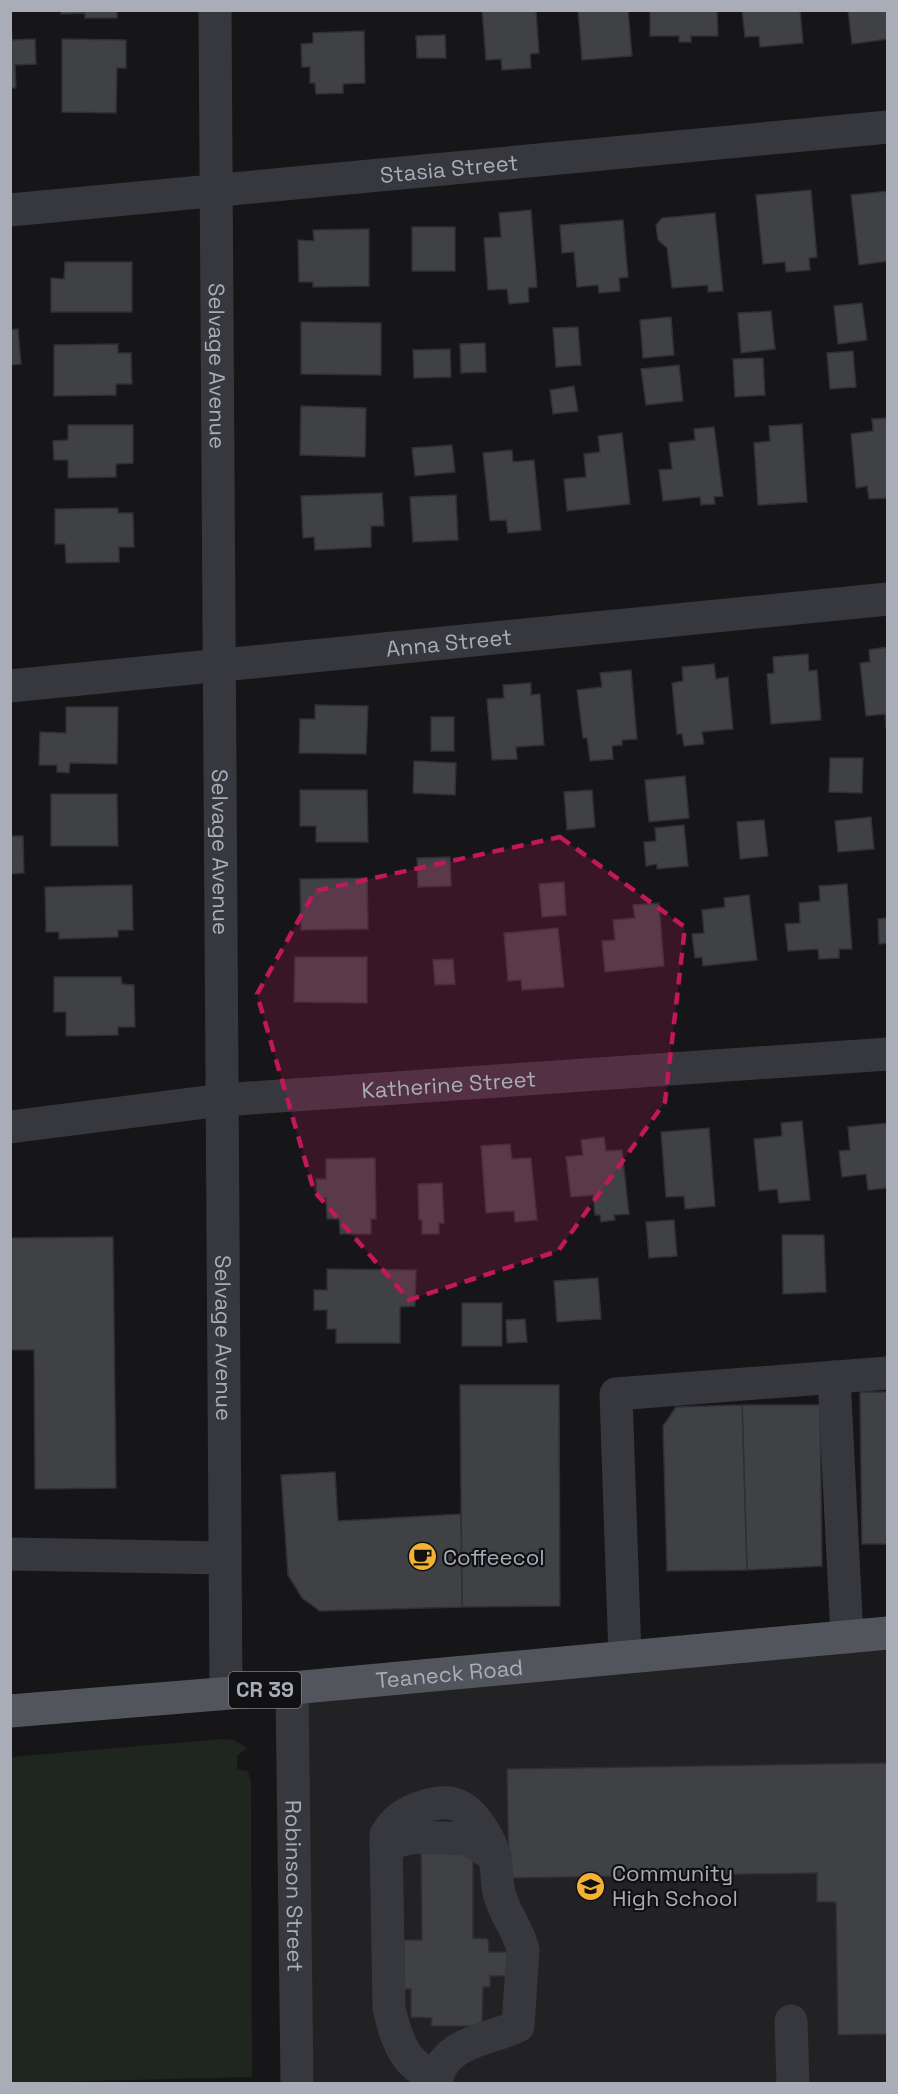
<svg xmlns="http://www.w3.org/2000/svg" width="898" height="2094" font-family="'Space Grotesk',sans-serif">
<rect width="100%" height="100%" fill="#161618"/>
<path fill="#222225" d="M887 1633V2083H297L292 1688Z"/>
<path fill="#1e261f" d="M223 1739 234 1740 247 1748 237 1756V1769L248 1771 251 1783 252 2077 11 2083V1757Z"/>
<g fill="#404145" stroke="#303034" stroke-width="1.5">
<path d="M61 10H117V18H85V13L61 14Z"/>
<path d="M482 10H536L539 53 530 54 531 68 502 70 501 59 486 60Z"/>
<path d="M578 10H628L632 56 582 60Z"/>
<path d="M650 10H717L718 36H691V42H679V36H650Z"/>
<path d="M742 10H800L803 43 760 47 759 36 745 37Z"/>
<path d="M848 10H888V39L852 44Z"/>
<path d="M10 11 12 40 35 39 36 64 15 65 16 88H10Z"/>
<path d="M364 31 365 83 343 84V93L316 94 315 83H310V67H302L301 44 313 43V33Z"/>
<path d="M445 35 446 58H417L416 36Z"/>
<path d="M62 39 126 40V68H117L116 113 62 112Z"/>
<path d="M811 190 817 257 809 258 810 270 786 272 785 262 763 264 756 195Z"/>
<path d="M888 191V261L859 265 851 195Z"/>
<path d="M531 210 537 287 528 288 529 302 509 304 507 289 488 290 484 238 501 237 499 213Z"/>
<path d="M715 213 723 291 708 292V285L672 288 667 248 658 240 656 225 662 218Z"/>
<path d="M623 220 628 277 619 278 620 291 599 293 598 285 577 287 574 252 562 253 560 225Z"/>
<rect x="412" y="227" width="43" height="44"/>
<path d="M369 229V286L313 287V282H299L298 240 314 241 313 230Z"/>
<path d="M65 262H132V312H51V278L64 279Z"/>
<path d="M862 303 867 340 838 344 834 306Z"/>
<path d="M771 311 775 349 741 353 738 313Z"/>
<path d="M671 317 674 355 643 358 640 320Z"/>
<path d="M301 322 381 323V375L301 374Z"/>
<path d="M578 327 581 365 556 367 553 328Z"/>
<path d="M18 329 21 364 10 365V330Z"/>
<path d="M485 343 486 372 461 373 460 344Z"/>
<path d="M118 344V353H131L132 384H116V395L54 396V345Z"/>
<path d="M450 349 451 377 414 378 413 350Z"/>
<path d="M853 351 856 387 830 389 827 353Z"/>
<path d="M763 358 765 395 735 397 733 359Z"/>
<path d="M679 365 683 401 646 405 641 369Z"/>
<path d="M574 386 578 411 553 414 550 390Z"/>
<path d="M301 406 366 408 365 457 300 455Z"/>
<path d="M888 418V498L869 499 867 486 856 488 851 434 873 431 872 419Z"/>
<path d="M802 424 807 502 758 505 754 443 770 441 769 426Z"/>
<path d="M68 425H133V463L116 464V477L68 478V460H54L53 441 68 440Z"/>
<path d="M714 427 723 496 714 497 715 504 701 505 700 497 663 501 659 470 672 469 669 443 695 440 694 429Z"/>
<path d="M622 433 630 504 567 511 564 479 586 477 584 454 600 452 598 436Z"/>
<path d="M452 445 455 472 415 476 412 448Z"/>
<path d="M512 450 513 462 534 460 541 530 508 533 506 520 490 521 483 453Z"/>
<path d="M382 493 384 526H371V547L315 550 314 537 303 538 301 496Z"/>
<path d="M456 495 458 540 413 542 410 497Z"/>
<path d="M118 508V513H133L134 547H119V562L66 563 65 544H55V509Z"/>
<path d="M888 647V728H886L885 714 866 716 860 663 870 662 869 650Z"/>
<path d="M808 654 809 671 817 670 821 720 771 724 767 674 774 673 773 657Z"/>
<path d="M714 664 716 679 728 677 733 729 702 732 704 744 684 746 682 734H677L672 683 683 681 682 667Z"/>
<path d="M631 670 637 739 622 740V745L612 746 613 759 590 761 587 738H583L577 690 602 687 600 673Z"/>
<path d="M531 683V695L540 694 544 745 516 747 517 759 492 760 487 699 504 698 503 685Z"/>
<path d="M315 705 368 706 366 754 299 753 300 719H315Z"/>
<path d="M66 707H118L117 764 70 763 69 773 57 772V765H39L40 732 66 733Z"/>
<rect x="431" y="717" width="23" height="34"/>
<path d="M830 758H863L862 793 829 792Z"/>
<path d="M414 761 456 763 455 795 413 793Z"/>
<path d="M685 776 689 818 649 822 645 780Z"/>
<path d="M300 790H367L368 842H316V826H300Z"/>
<path d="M592 790 595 827 567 830 564 792Z"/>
<path d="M51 794H117L118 846H51Z"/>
<path d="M871 817 874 849 838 852 835 821Z"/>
<path d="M764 820 768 856 740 859 737 822Z"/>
<path d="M684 825 688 866 657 869V864L646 866 644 842 656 841 655 828Z"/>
<path d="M10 836H23L24 873 10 874Z"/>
<path d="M450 857 451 886 418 887 417 858Z"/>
<path d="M367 878 368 929 301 930 300 879Z"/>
<path d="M564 882 566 915 542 917 539 884Z"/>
<path d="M847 884 852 949H839V958L819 959 818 949 788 951 785 924 800 923 799 903 820 901 819 886Z"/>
<path d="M132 885 133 930H118V937L59 939V932H46L45 887Z"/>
<path d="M749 895 757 960 703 966 702 957 695 958 692 934 704 933 702 910 725 907 724 898Z"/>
<path d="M659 903 664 966 605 972 602 941 615 940 613 920 635 918 633 905Z"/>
<path d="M888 918V943L879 944 878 919Z"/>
<path d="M558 928 564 987 522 990 521 980 508 981 504 933Z"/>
<path d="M295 957H367V1003L294 1002Z"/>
<path d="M453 959 455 984 435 985 433 960Z"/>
<path d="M54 977H121L122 984 134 985 135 1027H118V1035L66 1036V1012H54Z"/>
<path d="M802 1121 810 1200 779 1203 777 1189 759 1191 754 1139 782 1136 781 1123Z"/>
<path d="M888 1123V1188L868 1190 866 1174 842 1177 839 1151 850 1150 848 1127Z"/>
<path d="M709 1128 715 1206 685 1209 684 1196 666 1197 661 1132Z"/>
<path d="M604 1137 606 1151 622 1150 629 1214 614 1215 615 1220 601 1222 600 1215H595L593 1195 571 1197 566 1157 583 1155 581 1140Z"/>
<path d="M510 1144 512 1159 531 1158 537 1220 515 1222 514 1211 486 1213 481 1146Z"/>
<path d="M375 1158 376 1219H371V1234H340L339 1219H327L326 1198H317L316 1179H326V1159Z"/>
<path d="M442 1183 444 1223H439V1234H422V1220H419L418 1184Z"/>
<path d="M674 1220 677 1256 649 1258 646 1222Z"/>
<path d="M782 1235H824L826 1292 783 1294Z"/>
<path d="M113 1237 116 1488 35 1489 34 1350H10V1238Z"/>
<path d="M327 1269 416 1270 415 1306 400 1307V1343H336V1329H327V1310H314V1290H327Z"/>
<path d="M598 1278 601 1319 557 1322 554 1281Z"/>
<rect x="462" y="1303" width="40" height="43"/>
<path d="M525 1319 527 1342 507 1343 506 1320Z"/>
<path d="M460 1385H559L560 1606 462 1607Z"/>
<path d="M860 1392H888V1544H862Z"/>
<path d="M742 1405H820L822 1566 747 1570Z"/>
<path d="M742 1405 747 1570 667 1571 663 1426 676 1407Z"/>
<path d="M335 1472 338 1521 461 1514 462 1607 320 1611 302 1598 288 1575 281 1475Z"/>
<path d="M888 1763V2034L838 2035 836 1902H817V1873L509 1878 507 1769Z"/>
<path d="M421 1846H473V1938L488 1939 489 1952H510V1976H490V1987H483L482 2026H431L432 2018 411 2017V1989H404V1940H422Z"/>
</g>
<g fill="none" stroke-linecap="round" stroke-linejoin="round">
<g stroke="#37383d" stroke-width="33">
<path id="s1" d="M215 10 226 1692"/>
<path id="s2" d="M10 210 888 127"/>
<path id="s3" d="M10 686 888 599"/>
<path id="s4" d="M10 1127 222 1100 888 1054"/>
<path d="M834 1377 847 1637"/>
<path d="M10 1554 224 1558"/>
<path d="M625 1657 616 1394 888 1373"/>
<path id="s5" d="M292 1688 297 2084"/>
<path d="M386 1844 415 1837 468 1839 495 1856"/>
<path d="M791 2021 793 2084"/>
<path d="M436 2084C440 2042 489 2040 518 2026L523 1950C519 1930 505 1915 500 1896 496 1884 498 1871 495 1859 492 1842 474 1811 457 1805 447 1801 435 1803 425 1806 408 1811 394 1819 386 1835L389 2008C393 2026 399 2048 412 2062 419 2069 429 2073 436 2080"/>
</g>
<path stroke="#53555c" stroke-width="33" id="s6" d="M10 1711 292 1688 888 1633"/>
</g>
<path fill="#c2185b" fill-opacity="0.2" stroke="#c2185b" stroke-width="4.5" stroke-dasharray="12 8" stroke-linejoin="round" d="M560 837 685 927 665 1102 558 1251 409 1300 314 1191 257 994 315 891Z"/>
<defs>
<symbol id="cafe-disc" viewBox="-11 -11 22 22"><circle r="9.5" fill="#f2b134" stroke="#111113"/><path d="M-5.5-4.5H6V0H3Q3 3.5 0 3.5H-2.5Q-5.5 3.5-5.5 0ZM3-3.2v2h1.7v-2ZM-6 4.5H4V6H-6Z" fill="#111"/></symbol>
<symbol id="school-disc" viewBox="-11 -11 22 22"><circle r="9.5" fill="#f2b134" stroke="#111113"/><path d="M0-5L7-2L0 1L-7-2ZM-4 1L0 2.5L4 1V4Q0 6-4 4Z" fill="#111"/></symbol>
</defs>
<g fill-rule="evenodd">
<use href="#cafe-disc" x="406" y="1540" width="33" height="33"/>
<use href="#school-disc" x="574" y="1870" width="33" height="33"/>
</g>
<g text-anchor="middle" stroke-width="4.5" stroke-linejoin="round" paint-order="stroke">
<rect fill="#111113" stroke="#7b7e86" stroke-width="1.5" x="229" y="1672" width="72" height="36" rx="4.5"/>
<g font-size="21" font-weight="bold" fill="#a8adb8">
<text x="265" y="1697">CR 39</text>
</g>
<g font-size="22" fill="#a8adb8" stroke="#111113">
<text dy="8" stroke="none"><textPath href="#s2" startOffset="441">Stasia Street</textPath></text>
<text dy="8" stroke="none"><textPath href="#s1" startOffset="356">Selvage Avenue</textPath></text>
<text dy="8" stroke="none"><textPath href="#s3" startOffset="441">Anna Street</textPath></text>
<text dy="8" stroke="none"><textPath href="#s1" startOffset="842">Selvage Avenue</textPath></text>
<text dy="8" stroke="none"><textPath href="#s4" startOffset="441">Katherine Street</textPath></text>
<text dy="8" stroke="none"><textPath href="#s1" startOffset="1328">Selvage Avenue</textPath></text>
<text dy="8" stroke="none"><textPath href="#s6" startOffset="441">Teaneck Road</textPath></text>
<text dy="8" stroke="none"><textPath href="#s5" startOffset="198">Robinson Street</textPath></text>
</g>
<g font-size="22" fill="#a8adb8" stroke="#111113" text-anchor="start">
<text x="443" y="1565">Coffeecol</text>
<text x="612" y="1881">Community<tspan x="612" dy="25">High School</tspan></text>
</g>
</g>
<rect width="898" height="2094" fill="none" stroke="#a8adb8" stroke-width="24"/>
</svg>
